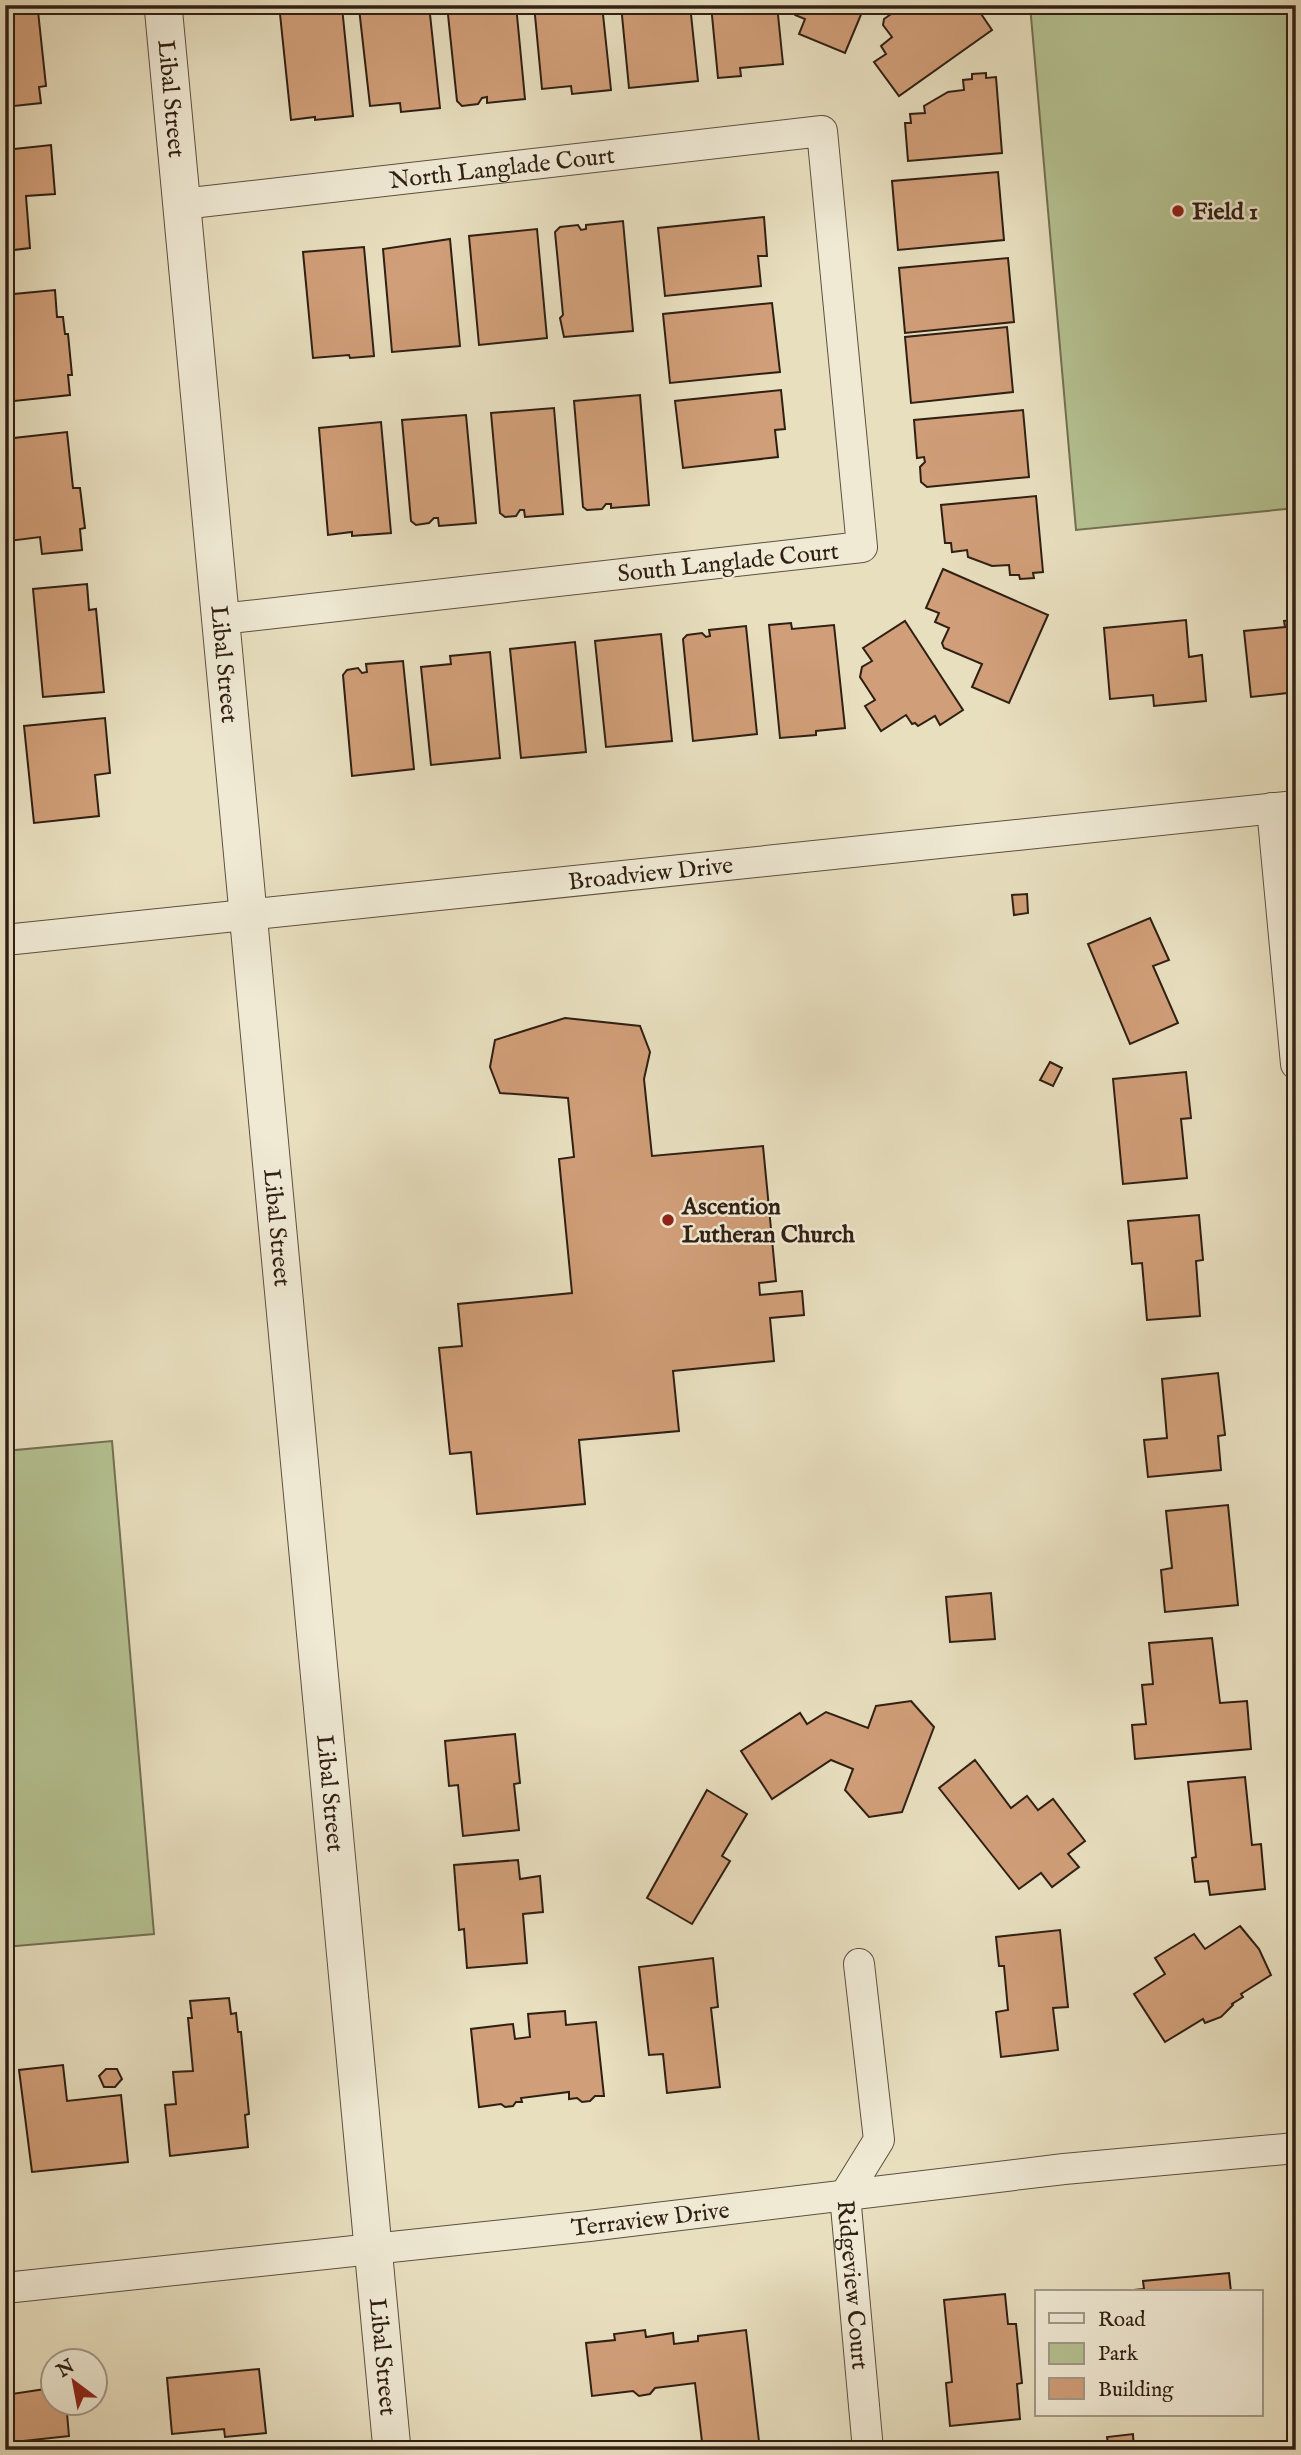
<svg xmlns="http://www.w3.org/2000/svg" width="1301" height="2455" font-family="'IM FELL English',serif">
<rect width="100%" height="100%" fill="#e8dfbf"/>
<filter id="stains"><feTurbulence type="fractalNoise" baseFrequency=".00286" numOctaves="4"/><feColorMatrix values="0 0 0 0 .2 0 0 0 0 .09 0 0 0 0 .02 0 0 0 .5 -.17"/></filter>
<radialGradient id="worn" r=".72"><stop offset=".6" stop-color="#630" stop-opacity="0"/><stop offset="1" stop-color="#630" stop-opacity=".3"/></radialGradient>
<g fill="#b5c292" stroke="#727053" stroke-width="2">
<path d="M1030 5H1296V508L1076 530Z"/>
<path d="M112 1441 154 1934 5 1947V1451Z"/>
</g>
<g fill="#d09e78" stroke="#301f14" stroke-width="2">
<path d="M384 5H429L440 108 401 112 400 103 370 106 359 8Z"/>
<path d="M447 5H516L525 99 487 103V97L482 98 478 104 462 106 457 101Z"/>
<path d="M534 5H602L611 90 572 94 571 86 542 89Z"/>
<path d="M621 5H690L698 81 629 88Z"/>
<path d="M711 5H777L783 64 740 68 741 76 718 78Z"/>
<path d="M865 5 845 53 799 34 805 19 795 15 790 6Z"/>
<path d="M904 5H975L992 30 899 96 874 62 886 54 881 46 892 37 883 25 884 19Z"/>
<path d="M342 7 353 116 315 120V117L291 120 280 14Z"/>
<path d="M38 11 46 86 39 87 41 103 5 107V15Z"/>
<path d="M986 73V78L996 77 1002 153 908 161 905 123H911L910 114 925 113 924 106 948 92 964 90 963 80 972 79V74Z"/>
<path d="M51 145 55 194 26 196 30 248 5 251V150Z"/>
<path d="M998 172 1004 240 898 250 892 181Z"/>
<path d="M764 217 767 256H758L761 286 665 296 658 228Z"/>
<path d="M623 221 633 331 564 337 560 318 563 315 555 232 560 227 578 225 581 230 586 229V225Z"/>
<path d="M537 229 547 338 479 345 469 236Z"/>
<path d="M450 239 460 346 392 352 383 249Z"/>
<path d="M364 247 374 356 350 358 349 355 313 358 303 252Z"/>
<path d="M1008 258 1014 322 905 333 899 268Z"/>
<path d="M55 290 57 317H63L65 334H68L72 375H68L70 395 5 402V299L14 298V294Z"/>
<path d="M772 303 780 372 670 383 663 314Z"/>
<path d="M1007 327 1013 392 911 403 905 337Z"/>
<path d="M781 390 785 429 775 430 778 457 683 468 675 401Z"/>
<path d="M640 395 649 505 611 508V504H606L602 509 587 510 583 507 574 401Z"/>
<path d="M554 408 563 514 525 517 524 510H520L516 516 505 517 500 513 491 413Z"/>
<path d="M1023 410 1029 477 927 487 921 482 920 467 925 462 924 457 917 458 914 420Z"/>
<path d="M466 415 476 523 439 526 438 518H434L429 523 416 525 411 521 402 420Z"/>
<path d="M381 422 391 533 352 536V532L328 535 319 428Z"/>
<path d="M67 432 73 488H80L85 528 80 529 82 550 42 554 40 537 9 541 5 511V439Z"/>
<path d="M1036 496 1043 572 1033 573 1034 578 1020 579 1019 575H1010L1009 565 992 566 968 557 967 550 952 552 951 543H945L941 505Z"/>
<path d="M943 569 1048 615 1009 703 972 687 982 664 944 648 942 643 949 628 935 622 939 613 926 608Z"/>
<path d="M87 584 89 610 96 609 104 692 43 697 33 589Z"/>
<path d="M1186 620 1189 657 1202 655 1206 701 1154 706 1153 695 1110 699 1104 628Z"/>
<path d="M1296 620V692L1251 697 1244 631 1285 627 1284 621Z"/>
<path d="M905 621 963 710 940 725 935 716 918 726 915 723 912 724 906 715 881 731 865 706 875 700 860 677 862 667 872 661 863 648Z"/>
<path d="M791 623 792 629 834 625 845 728 816 731V735L780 738 769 625Z"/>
<path d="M746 626 757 734 693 741 683 639 687 635 702 633 706 637 710 636 709 630Z"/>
<path d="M661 634 672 741 606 747 595 641Z"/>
<path d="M575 642 586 752 521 758 510 649Z"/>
<path d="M490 652 500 758 431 765 421 667 451 664 450 656Z"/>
<path d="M403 661 414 769 352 776 343 675 347 670 358 668 362 673 367 672 366 664Z"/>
<path d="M105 718 110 773 95 775 99 816 34 823 24 726Z"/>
<path d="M1027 894 1028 913 1014 915 1012 895Z"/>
<path d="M1150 918 1169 960 1153 966 1178 1023 1130 1044 1088 944Z"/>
<path d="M565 1018 640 1026 650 1052 644 1079 652 1156 763 1146 776 1281 759 1283 760 1295 802 1291 804 1315 770 1318 774 1361 673 1371 679 1431 579 1440 585 1504 477 1514 471 1452 450 1454 439 1348 462 1346 458 1304 572 1293 559 1159 574 1157 568 1098 500 1093 490 1067 495 1040Z"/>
<path d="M1050 1062 1062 1068 1053 1086 1040 1080Z"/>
<path d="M1186 1072 1191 1118 1181 1119 1187 1178 1123 1184 1113 1079Z"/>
<path d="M1199 1215 1203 1260 1196 1261 1200 1316 1147 1320 1142 1263 1132 1264 1128 1221Z"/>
<path d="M1218 1373 1225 1435 1218 1436 1221 1470 1148 1477 1144 1440 1167 1438 1162 1379Z"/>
<path d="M1228 1505 1238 1605 1165 1612 1161 1570 1172 1568 1166 1511Z"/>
<path d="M991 1593 995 1639 950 1642 946 1597Z"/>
<path d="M1212 1638 1220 1703 1247 1701 1251 1749 1135 1759 1132 1725 1146 1724 1142 1685 1153 1684 1149 1643Z"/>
<path d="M911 1701 934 1727 902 1812 869 1817 845 1790 853 1769 831 1760 772 1799 741 1751 800 1713 807 1724 826 1712 868 1728 876 1706Z"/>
<path d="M515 1734 520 1783 514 1784 519 1830 463 1836 458 1785 449 1786 445 1741Z"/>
<path d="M975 1760 1011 1808 1027 1796 1038 1810 1053 1799 1085 1841 1068 1854 1079 1867 1052 1887 1041 1873 1019 1889 939 1788Z"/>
<path d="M1245 1777 1252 1845 1261 1844 1265 1889 1210 1895 1208 1881 1195 1882 1192 1858 1196 1857 1188 1782Z"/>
<path d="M707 1790 747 1814 722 1856 730 1861 692 1924 647 1898Z"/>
<path d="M518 1860 520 1879 540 1876 543 1912 523 1914 527 1963 467 1968 464 1929 459 1930 454 1865Z"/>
<path d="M1240 1926 1259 1949 1271 1975 1241 1994 1243 1997 1232 2004 1233 2005 1221 2017 1205 2023 1203 2019 1165 2042 1134 1994 1165 1974 1155 1958 1194 1934 1205 1949Z"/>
<path d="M1060 1930 1068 2007 1053 2008 1058 2050 1001 2057 996 2012 1008 2010 1004 1966H999L996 1937Z"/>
<path d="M713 1958 718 2007 711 2008 720 2087 667 2093 663 2054 649 2055 639 1967Z"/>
<path d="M229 1998 231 2014 236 2013 238 2032H241L249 2114 245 2115 248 2147 170 2156 165 2105 176 2104 173 2072 193 2071 188 2018H192L190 2001Z"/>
<path d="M565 2011 566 2025 596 2022 604 2096H595L590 2101 582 2102 577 2098 569 2099V2092L521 2098 522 2102H516L513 2106 505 2107 501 2104 479 2107 471 2029 513 2024 515 2039 530 2037 528 2014Z"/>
<path d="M63 2065 67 2101 121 2095 128 2162 32 2172 19 2070Z"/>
<path d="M106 2069H117L122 2079 115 2087H104L99 2076Z"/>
<path d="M1229 2273 1231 2292H1113L1144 2289 1143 2281Z"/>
<path d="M1005 2294 1008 2324H1016L1022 2383 1017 2384 1020 2419 950 2426 946 2383 952 2382 944 2300Z"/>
<path d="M645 2330 646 2337 673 2333 674 2344 698 2341V2336L746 2330 760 2450H703L695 2383 655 2388 650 2394 639 2396 633 2391 592 2396 586 2343 615 2340 614 2334Z"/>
<path d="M259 2369 266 2433 225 2437 224 2429 172 2434 167 2378Z"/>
<path d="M52 2388V2402H66L69 2436 5 2443V2395Z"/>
<path d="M1133 2434 1134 2450H1109L1107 2437Z"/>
</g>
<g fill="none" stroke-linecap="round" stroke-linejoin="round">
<defs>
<g id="minor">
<path id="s1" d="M182 204 822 131 862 547 221 619"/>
<path d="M1272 808 1296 1064"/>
<path id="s2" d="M5 940 1296 806"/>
<path id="s3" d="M859 1964 879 2140 845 2195 868 2450"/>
<path id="s4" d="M5 2288 589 2226 1064 2169 1296 2148"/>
</g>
<g id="tertiary">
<path id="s5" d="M163 5 392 2450"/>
</g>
</defs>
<use href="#minor" stroke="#5e4f3f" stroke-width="32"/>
<use href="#tertiary" stroke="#5e4f3f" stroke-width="39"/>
<use href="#minor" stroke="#f0ead5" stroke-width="30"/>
<use href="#tertiary" stroke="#f0ead5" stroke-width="37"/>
</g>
<g fill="#8f2418" stroke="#f0ead5" stroke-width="2.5">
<circle cx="1178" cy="211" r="7"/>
<circle cx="668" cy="1220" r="7"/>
</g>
<g text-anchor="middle" stroke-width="5" stroke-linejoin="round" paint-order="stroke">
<g font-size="24" fill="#301f14" stroke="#f0ead5">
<text dy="8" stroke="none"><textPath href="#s5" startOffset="94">Libal Street</textPath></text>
<text dy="8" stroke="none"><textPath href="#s1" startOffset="322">North Langlade Court</textPath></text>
<text transform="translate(728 562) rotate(-6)" y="8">South Langlade Court</text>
<text dy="8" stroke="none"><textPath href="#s5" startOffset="662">Libal Street</textPath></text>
<text dy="8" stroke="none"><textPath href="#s2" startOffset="649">Broadview Drive</textPath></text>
<text dy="8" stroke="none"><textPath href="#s5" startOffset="1228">Libal Street</textPath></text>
<text dy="8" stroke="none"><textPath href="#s5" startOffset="1796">Libal Street</textPath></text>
<text dy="8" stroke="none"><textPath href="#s4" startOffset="649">Terraview Drive</textPath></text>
<text dy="8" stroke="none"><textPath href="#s3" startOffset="332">Ridgeview Court</textPath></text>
<text dy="8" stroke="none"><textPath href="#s5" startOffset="2362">Libal Street</textPath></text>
</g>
<g font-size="24" font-weight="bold" fill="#301f14" stroke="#f0ead5" text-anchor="start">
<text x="1192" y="219">Field 1</text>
<text x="682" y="1214">Ascention<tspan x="682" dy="28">Lutheran Church</tspan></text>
</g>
</g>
<rect width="1301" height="2455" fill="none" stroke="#e8dfbf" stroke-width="28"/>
<rect x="7" y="7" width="1287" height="2441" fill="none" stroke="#301f14" stroke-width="3.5"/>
<rect x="14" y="14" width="1273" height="2427" fill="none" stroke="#301f14" stroke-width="2"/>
<rect x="1035" y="2290" width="228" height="126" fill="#f0ead5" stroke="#a39988" stroke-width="2"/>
<rect x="1049" y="2313" width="35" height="10" fill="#f0ead5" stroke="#a39988" stroke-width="2"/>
<text x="1098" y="2326" font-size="21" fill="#301f14">Road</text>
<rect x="1049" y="2343" width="35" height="21" fill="#b5c292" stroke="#a39988" stroke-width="2"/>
<text x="1098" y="2360" font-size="21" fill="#301f14">Park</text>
<rect x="1049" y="2378" width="35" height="21" fill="#d09e78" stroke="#a39988" stroke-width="2"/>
<text x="1098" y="2396" font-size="21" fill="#301f14">Building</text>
<g transform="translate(74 2382) rotate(328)"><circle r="33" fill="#f0ead5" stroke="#a39988" stroke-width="2"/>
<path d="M0-5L12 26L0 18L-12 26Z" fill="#8f2418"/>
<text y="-10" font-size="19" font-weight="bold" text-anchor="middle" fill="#301f14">N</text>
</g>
<rect width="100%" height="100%" filter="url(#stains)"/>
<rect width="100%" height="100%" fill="url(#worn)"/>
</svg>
